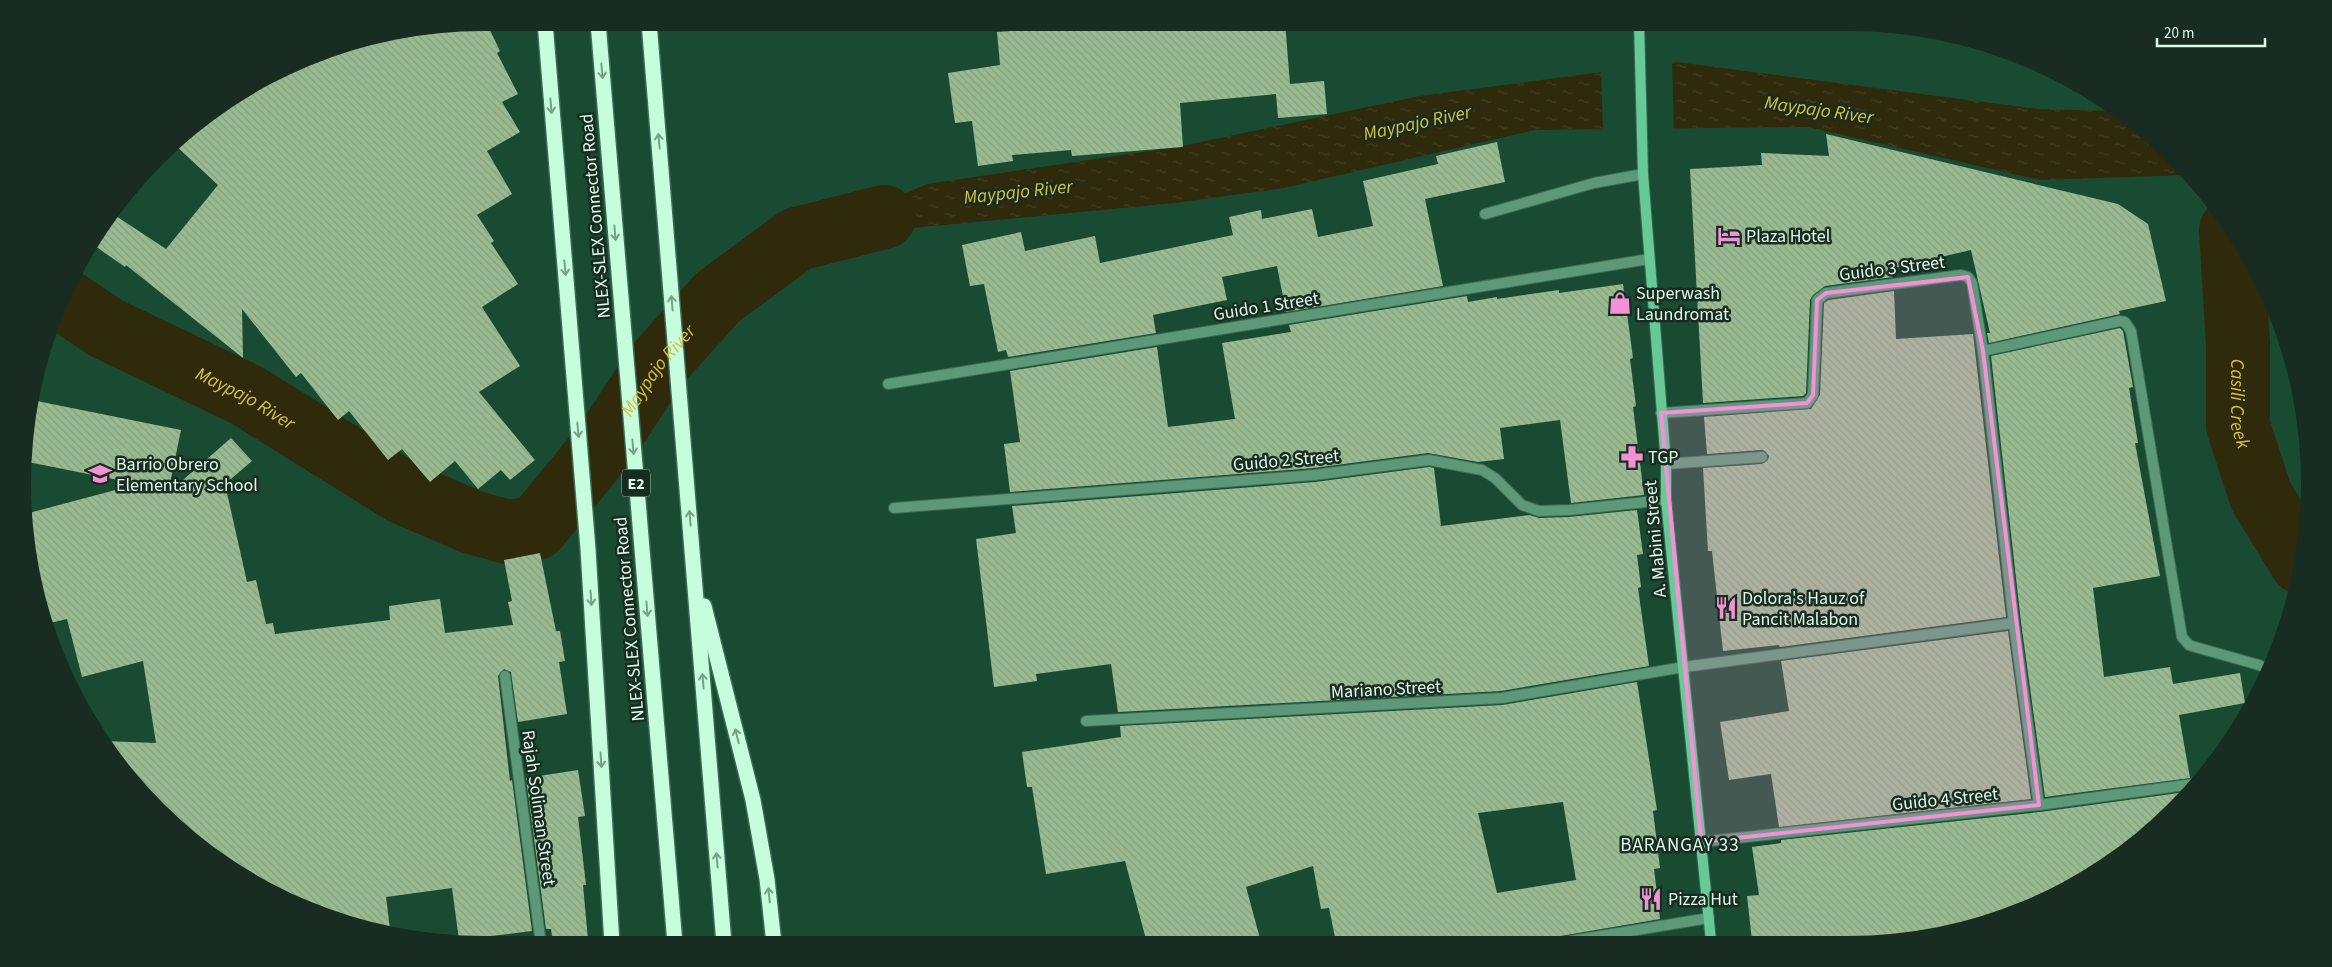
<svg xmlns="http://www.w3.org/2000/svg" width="2332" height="967" font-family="'Source Sans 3',sans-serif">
<defs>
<pattern id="water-ripples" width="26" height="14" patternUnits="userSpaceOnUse" patternTransform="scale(1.25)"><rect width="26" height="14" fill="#2f2a0c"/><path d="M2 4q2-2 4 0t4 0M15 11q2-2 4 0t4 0" fill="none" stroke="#433f24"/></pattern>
<pattern id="building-back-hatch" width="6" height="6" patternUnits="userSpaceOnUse" patternTransform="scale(1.25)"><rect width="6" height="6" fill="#9abb91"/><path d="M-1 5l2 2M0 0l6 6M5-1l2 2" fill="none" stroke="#849f7e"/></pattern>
</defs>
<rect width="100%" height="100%" fill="#194b33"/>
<path fill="url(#water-ripples)" d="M1677 62 2038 109 2116 111 2152 137 2189 175 2040 180 1808 127 1535 130 1284 188 1175 203 797 239 927 184 1182 146 1420 96Z"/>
<path fill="#194b33" d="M1672 60 1674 131 1603 132 1601 69Z"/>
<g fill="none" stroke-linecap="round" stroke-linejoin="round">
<g stroke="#2f2a0c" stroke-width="64">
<path id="s1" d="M2231 230 2238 344V426L2261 496 2301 562"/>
<path id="s2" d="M63 299 106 328 248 396 402 492 472 522 507 532 536 528 605 444 657 365 718 297 797 239 884 217"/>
</g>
</g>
<g fill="url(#building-back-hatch)" fill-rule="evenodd">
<path d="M486 22 500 51 497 53 518 94 502 102 520 132 487 151 512 194 477 215 494 241 491 243 518 284 482 307 520 366 479 392 535 460 510 480 501 470 478 489 455 461 430 482 402 449 388 460 349 411 338 420 301 373 296 377 242 309 243 358 126 265 125 267 95 246 116 216 166 249 218 185 174 144 180 137 253 84 335 47Z"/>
<path d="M1145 22H1285L1290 84 1324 81 1327 114 1278 118 1276 94 1180 103 1183 147 1072 156 1071 150 1012 155 1013 161 978 166 972 121 955 123 948 73 1000 65 997 32Z"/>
<path d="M1826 134 2118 204 2148 224 2166 301 2119 311 2120 314 1989 343 1987 333H1990L1971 250 1893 268V277L1825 286 1813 295 1810 300 1806 393 1803 396 1703 403 1690 169 1762 165 1761 153 1829 156Z"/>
<path d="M1497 142 1505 182 1425 199 1443 286 1286 312 1277 266 1222 277 1227 300 1153 315 1156 333 1008 357 1006 350 998 352 984 284 970 286 962 245 1021 232 1025 251 1095 236 1100 263 1233 235 1229 217 1261 210 1262 219 1312 209 1318 237 1373 226 1363 181 1438 164 1436 156Z"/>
<path d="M1623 284 1633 358 1630 359 1636 406 1633 407 1644 495 1571 503 1560 420 1500 428 1504 459 1478 462 1428 453 1313 468 1010 492 1004 444 1020 442 1010 371 1157 347 1168 427 1235 419 1222 343 1291 332 1289 325 1467 296 1468 302 1497 297V299L1559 290V293Z"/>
<path d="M1894 291 1896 339 1973 334 2006 617 1780 647 1779 645 1723 651 1712 551H1708L1703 468 1762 464 1768 460 1769 456 1765 451 1762 450 1707 454 1704 417 1811 409 1820 395 1824 303 1829 300Z"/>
<path d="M2120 328 2123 331 2133 387 2129 388 2138 443H2135L2160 576 2093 588 2104 677 2170 667 2173 684 2240 673 2245 703 2179 715 2190 778 2045 797 2021 622 1991 356Z"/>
<path d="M32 400 181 430 168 493 231 438 252 461 225 484 247 582 256 580 266 624 273 623 275 634 390 620 389 606 440 599 445 633 513 625 508 602 512 601 504 560 540 553 556 631H560L565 661 559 662 567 714 518 722 511 672 504 669 498 676 510 781 512 780 532 931 459 940 452 888 386 897 390 929 336 920 203 849 137 787 104 741 156 743 143 661 82 677 67 619 50 623 31 573 29 513 138 484 28 462 26 423Z"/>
<path d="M1429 467 1434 468 1441 526 1529 515 1539 518 1569 517 1637 510 1643 554 1637 555 1641 587 1638 588 1649 666 1501 691 1118 712 1111 664 1036 674 1037 681 994 687 976 539 1016 533 1012 506 1315 482Z"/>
<path d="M2008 631 2031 799 1779 827 1771 774 1729 780 1720 722 1789 711 1781 661Z"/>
<path d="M1637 682 1657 810 1653 811 1660 868 1654 869 1660 919 1531 941 1530 936 1491 942H1336L1329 908 1321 909 1313 866 1246 887 1261 942 1147 943 1125 861 1046 874 1032 787H1027L1022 752 1121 737 1120 726 1502 705ZM1563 802 1576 880 1497 893 1478 813Z"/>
<path d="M578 770 585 816 578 817 586 885H583L588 940 553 944 551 929H546L526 778Z"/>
<path d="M2186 792 2152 830 2025 909 1986 920 1941 927V932L1909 941H1752L1747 896 1759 895 1752 847 1781 843V840L2040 812Z"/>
</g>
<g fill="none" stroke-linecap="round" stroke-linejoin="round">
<defs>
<path id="service" d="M1485 214 1594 183 1643 174"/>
<g id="minor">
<path d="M1983 351 2014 623 2039 805"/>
<path d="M888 384 1649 259"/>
<path d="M1661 413 1807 403 1813 395 1817 300 1826 293 1961 275 1968 277 1972 283 1983 351 2120 321 2125 322 2131 331 2182 637 2189 645 2195 647 2259 665 2267 669"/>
<path d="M1666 464 1762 457"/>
<path d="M894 508 1314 475 1429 460 1482 470 1495 478 1522 505 1539 511 1569 510 1666 500"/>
<path d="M505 676 541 944"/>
<path d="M1086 721 1502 698 1684 667 2014 623"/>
<path d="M1701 842 2039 805 2193 784"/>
<path d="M1570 941 1709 918"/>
</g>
<path id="secondary" d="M1639 22 1643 174 1666 464V500L1711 941"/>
<g id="motorway">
<path d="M545 22 588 549 612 944"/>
<path d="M598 22 675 944"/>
<path d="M649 22 724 944"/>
<path d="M704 606 753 800 767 879 774 944"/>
</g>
</defs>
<use href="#service" stroke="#3d6a54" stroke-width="12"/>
<use href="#minor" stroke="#3d6a54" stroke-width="12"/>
<use href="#secondary" stroke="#3d6a54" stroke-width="12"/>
<use href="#motorway" stroke="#3d6a54" stroke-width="18"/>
<use href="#service" stroke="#5d9878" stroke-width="10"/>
<use href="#minor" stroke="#5d9878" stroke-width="10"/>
<use href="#secondary" stroke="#67c996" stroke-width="10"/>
<use href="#motorway" stroke="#c6fddd" stroke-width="15"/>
</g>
<defs><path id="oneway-shaft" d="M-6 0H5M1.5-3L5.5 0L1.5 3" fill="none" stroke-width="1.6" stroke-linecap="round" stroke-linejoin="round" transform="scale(1.25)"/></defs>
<g stroke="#789f88">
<use href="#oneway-shaft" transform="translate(602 71) rotate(85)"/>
<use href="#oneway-shaft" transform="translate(551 106) rotate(85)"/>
<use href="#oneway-shaft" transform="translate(659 141) rotate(-95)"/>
<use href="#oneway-shaft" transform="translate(615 233) rotate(85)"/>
<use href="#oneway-shaft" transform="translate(565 268) rotate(85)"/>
<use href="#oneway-shaft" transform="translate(672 303) rotate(-95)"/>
<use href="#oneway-shaft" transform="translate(578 430) rotate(85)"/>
<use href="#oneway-shaft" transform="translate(633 447) rotate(85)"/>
<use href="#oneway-shaft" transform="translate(690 518) rotate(-95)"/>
<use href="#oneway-shaft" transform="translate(591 598) rotate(86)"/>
<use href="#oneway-shaft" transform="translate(647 609) rotate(85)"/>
<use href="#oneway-shaft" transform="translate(703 681) rotate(-95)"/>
<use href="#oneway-shaft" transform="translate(737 736) rotate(-104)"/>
<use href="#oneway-shaft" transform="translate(601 760) rotate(86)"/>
<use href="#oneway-shaft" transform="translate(717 860) rotate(-95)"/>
<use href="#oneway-shaft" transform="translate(769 895) rotate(-96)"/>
</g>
<path fill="#f391d6" fill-opacity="0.2" stroke="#f391d6" stroke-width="4" stroke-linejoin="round" d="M1968 277 1983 351 2039 805 1701 842 1661 413 1807 403 1813 395 1817 300 1826 293Z"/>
<defs>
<symbol id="hotel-bare" viewBox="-9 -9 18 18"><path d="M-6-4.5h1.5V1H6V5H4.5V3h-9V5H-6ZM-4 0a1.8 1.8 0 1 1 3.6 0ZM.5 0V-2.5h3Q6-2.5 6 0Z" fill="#f391d6" stroke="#182c21" stroke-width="2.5" paint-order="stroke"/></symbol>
<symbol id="shop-bare" viewBox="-9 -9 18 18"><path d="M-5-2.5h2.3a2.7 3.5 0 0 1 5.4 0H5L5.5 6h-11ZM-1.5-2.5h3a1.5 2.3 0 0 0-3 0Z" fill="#f391d6" stroke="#182c21" stroke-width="2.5" paint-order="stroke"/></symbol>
<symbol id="pharmacy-bare" viewBox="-9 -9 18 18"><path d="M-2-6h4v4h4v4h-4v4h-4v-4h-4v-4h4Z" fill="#f391d6" stroke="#182c21" stroke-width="2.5" paint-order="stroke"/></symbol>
<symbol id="school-bare" viewBox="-9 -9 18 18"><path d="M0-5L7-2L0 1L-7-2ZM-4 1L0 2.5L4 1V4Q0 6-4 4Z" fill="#f391d6" stroke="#182c21" stroke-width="2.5" paint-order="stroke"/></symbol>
<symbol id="restaurant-bare" viewBox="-9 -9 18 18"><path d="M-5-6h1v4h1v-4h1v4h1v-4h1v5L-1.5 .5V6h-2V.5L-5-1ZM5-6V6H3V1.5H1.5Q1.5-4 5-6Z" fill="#f391d6" stroke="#182c21" stroke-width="2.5" paint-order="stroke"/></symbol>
</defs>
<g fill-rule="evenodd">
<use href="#hotel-bare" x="1713" y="220" width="32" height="32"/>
<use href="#shop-bare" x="1604" y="287" width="32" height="32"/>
<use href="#pharmacy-bare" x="1616" y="441" width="32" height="32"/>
<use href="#school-bare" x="84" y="458" width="32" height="32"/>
<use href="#restaurant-bare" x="1710" y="592" width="32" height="32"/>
<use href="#restaurant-bare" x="1635" y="883" width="32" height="32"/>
</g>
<g text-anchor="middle" stroke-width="5" stroke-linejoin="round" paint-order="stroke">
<rect fill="#182c21" stroke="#a4bcae" stroke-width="1" x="622" y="469.5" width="28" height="27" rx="4"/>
<g font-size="16" font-weight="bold" fill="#e0faea">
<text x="636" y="489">E2</text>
</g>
<g font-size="18" fill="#e0faea" stroke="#182c21">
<text transform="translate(595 216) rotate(-95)" y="6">NLEX-SLEX Connector Road</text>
<text transform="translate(1892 268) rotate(-7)" y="6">Guido 3 Street</text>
<text transform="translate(1266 306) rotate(-9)" y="6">Guido 1 Street</text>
<text transform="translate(1286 460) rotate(-5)" y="6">Guido 2 Street</text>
<text transform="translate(1655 539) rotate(-95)" y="6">A. Mabini Street</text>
<text transform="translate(629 619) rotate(-95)" y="6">NLEX-SLEX Connector Road</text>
<text transform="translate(1386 689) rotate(-3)" y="6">Mariano Street</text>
<text transform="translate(1945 799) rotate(-6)" y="6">Guido 4 Street</text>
<text transform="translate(539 808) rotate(82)" y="6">Rajah Soliman Street</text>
</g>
<g font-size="18" fill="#e0faea" stroke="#182c21" text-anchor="start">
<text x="1746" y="242">Plaza Hotel</text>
<text x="1636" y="299">Superwash<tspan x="1636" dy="21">Laundromat</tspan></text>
<text x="1648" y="463">TGP</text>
<text x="116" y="470">Barrio Obrero<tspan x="116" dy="21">Elementary School</tspan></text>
<text x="1742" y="604">Dolora's Hauz of<tspan x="1742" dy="21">Pancit Malabon</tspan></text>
<text x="1668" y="905">Pizza Hut</text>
</g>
<g font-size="19" font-style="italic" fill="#d8c13f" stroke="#182c21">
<text transform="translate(1819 109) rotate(8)" y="7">Maypajo River</text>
<text transform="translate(1417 122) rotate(-12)" y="7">Maypajo River</text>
<text transform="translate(1018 191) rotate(-6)" y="7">Maypajo River</text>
<text dy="7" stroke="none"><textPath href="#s2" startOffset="732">Maypajo River</textPath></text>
<text dy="7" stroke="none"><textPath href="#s2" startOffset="208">Maypajo River</textPath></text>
<text dy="7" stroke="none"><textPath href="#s1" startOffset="174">Casili Creek</textPath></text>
</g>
<g font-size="19" letter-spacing="1" fill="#e0faea" stroke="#182c21">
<text x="1680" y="851">BARANGAY 33</text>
</g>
</g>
<path d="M0 0H2332V967H0ZM483 31H1849A452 452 0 0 1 2301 483V484A452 452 0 0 1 1849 936H483A452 452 0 0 1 31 484V483A452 452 0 0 1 483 31Z" fill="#182c21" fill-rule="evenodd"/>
<path d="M2157 38v8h108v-8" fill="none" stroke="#e0faea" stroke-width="2.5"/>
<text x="2164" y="38" font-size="15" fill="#e0faea" stroke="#182c21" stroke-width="4" paint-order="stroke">20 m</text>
</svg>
